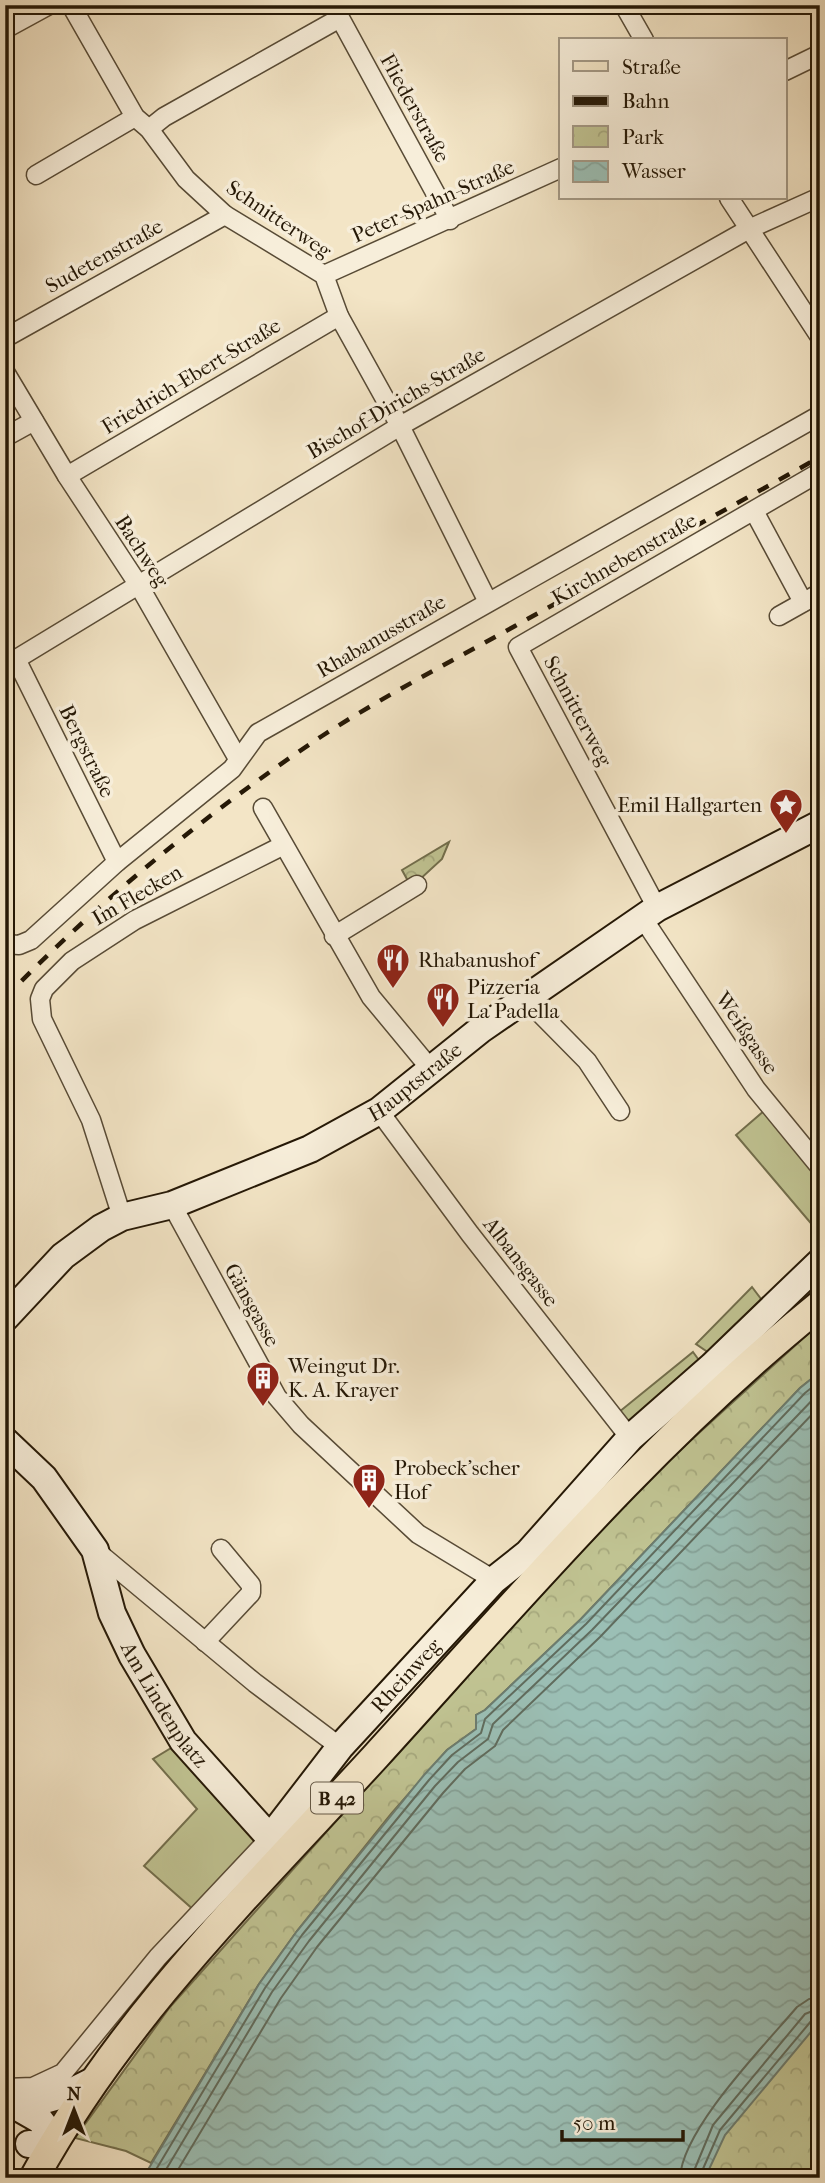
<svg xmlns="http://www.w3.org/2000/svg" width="825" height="2183" font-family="'IM FELL French Canon',serif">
<defs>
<pattern id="park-crowns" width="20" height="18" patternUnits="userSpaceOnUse" patternTransform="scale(1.75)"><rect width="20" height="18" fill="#c0c392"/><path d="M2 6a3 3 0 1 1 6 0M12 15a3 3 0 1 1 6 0" fill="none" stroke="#a5a77c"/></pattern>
<pattern id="water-waves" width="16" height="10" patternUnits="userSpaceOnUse" patternTransform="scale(1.75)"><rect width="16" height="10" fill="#9bbfb5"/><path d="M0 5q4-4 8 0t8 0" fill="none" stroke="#85a39a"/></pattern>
</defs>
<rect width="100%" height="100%" fill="#f3e5c6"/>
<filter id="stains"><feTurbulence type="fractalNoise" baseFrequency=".00286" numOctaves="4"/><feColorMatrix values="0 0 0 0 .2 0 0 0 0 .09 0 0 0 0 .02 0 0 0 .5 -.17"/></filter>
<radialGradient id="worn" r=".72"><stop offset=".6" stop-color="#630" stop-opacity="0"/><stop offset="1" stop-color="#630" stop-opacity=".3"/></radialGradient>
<g fill="#c0c392" stroke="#726e4c" stroke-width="2">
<path d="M765 1110 820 1177V1234L736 1135Z"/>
<path d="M752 1287 761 1299 760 1302 712 1355 696 1344Z"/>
<path d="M693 1352 701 1363 629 1423 619 1412Z"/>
<path d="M176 1745 259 1844 195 1911 144 1866 197 1809 153 1759Z"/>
</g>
<g fill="url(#park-crowns)" stroke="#726e4c" stroke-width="2">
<path d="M449 842 442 859 417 882 414 877 408 881 402 870Z"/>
<path d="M820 1323V1372L800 1388 581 1619 485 1710 476 1715V1729L447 1750 391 1814 297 1931 259 1984 151 2163 126 2151 75 2138 170 2007 480 1660 657 1471Z"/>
<path d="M820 2006V2178H668Z"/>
</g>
<path fill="url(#water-waves)" stroke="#6c7c6f" stroke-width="2" d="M820 1372V2021L725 2135 705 2178H143L259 1984 297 1931 424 1775 447 1750 476 1729V1715L485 1710 581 1619 800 1388Z"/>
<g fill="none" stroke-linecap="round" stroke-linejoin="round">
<g stroke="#606c5e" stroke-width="2">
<path d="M151 2178 265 1988 302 1935 429 1780 452 1755 481 1733 485 1719 586 1624 805 1393 820 1381"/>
<path d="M161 2178 272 1992 309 1941 435 1786 458 1762 488 1739 493 1724 592 1630 820 1392"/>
<path d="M173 2178 281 1998 317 1947 443 1793 465 1769 495 1746 503 1730 600 1637 820 1406"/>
<path d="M680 2178C682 2129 765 2045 797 2007L809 1999 820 1998"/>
<path d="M691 2178 713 2125 805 2014 820 2008"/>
<path d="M699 2178 720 2130 812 2020 820 2017"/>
</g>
<defs>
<g id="street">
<path d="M71 5 135 117 149 129 186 179 225 215 324 275 339 316 400 426 488 602"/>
<path d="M624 5 644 40"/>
<path d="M5 29 49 5"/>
<path d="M785 71 820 54"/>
<path d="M149 129 164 117 340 18 450 220"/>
<path d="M36 175 135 117"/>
<path d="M729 198 820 337"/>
<path d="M324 275 561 168"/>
<path d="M5 338 225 215"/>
<path d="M5 372 67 476 138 584 237 757"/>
<path d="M5 437 34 421"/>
<path d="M67 476 339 316"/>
<path d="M754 511 803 602"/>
<path d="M779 616 820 593"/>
<path d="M16 659 117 862"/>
<path d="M5 666 400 426 749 229 820 197"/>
<path d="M263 808 371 997 429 1067"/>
<path d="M657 908 518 647 820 472"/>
<path d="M644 920 756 1089 820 1167"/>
<path d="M334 936 417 885"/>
<path d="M5 944 19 945 31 940 117 862 232 769 258 733 820 415"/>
<path d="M525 998 587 1061 620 1111"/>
<path d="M379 1111 470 1234 630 1438"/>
<path d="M172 1205 277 1397 301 1425 418 1534 494 1580"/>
<path d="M122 1217 91 1120 42 1019 40 999 44 989 72 961 135 920 282 846"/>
<path d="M95 1550 255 1683 340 1747"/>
<path d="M205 1642 251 1593V1585L221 1549"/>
<path d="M5 2088 33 2087 63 2073 158 1957 270 1838"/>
</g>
<g id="secondary">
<path id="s1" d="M5 1318 63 1256 101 1228 122 1217 172 1205 310 1149 379 1111 480 1030 657 908 820 824"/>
<path id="s2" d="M5 1441 44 1478 95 1550 112 1613 132 1655 183 1741 270 1838 340 1747 494 1580 528 1553 630 1438 712 1366 820 1262"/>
<path d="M5 2100 40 2120 55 2140 41 2145 29 2144"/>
<path d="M20 2107 69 2093 91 2082"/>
</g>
<path id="primary" d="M34 2178C122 2017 253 1890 376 1756 518 1600 655 1438 820 1305"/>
</defs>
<use href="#street" stroke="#584b36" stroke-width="21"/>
<use href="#secondary" stroke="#251806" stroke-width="30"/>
<use href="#primary" stroke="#251806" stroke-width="32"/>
<use href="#street" stroke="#f7eeda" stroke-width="18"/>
<use href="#secondary" stroke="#f7eeda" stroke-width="26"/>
<use href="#primary" stroke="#f3e5c6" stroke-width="28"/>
<path stroke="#251806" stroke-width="4.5" stroke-dasharray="12 12" stroke-linecap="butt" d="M5 998C96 903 212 809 322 736 384 696 450 662 515 626 616 570 718 514 820 457"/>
</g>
<defs>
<symbol id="sight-pin" viewBox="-11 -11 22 30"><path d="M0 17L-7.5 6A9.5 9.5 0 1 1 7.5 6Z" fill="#8f2418" stroke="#f7eeda"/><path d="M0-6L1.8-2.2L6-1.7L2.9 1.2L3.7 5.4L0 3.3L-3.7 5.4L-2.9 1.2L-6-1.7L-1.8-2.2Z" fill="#fff"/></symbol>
<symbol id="restaurant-pin" viewBox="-11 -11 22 30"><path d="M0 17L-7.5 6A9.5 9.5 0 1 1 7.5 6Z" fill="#8f2418" stroke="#f7eeda"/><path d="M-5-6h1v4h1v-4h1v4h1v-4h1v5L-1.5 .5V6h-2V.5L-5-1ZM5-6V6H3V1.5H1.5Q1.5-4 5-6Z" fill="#fff"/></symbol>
<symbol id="building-pin" viewBox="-11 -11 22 30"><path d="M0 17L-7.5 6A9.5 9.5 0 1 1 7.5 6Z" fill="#8f2418" stroke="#f7eeda"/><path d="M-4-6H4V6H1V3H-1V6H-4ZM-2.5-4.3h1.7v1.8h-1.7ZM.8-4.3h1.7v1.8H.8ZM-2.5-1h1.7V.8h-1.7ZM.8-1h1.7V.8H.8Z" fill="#fff"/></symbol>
</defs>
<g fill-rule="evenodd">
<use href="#sight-pin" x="767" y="786" width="38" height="52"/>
<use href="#restaurant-pin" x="374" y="941" width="38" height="52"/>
<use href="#restaurant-pin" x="424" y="980" width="38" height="52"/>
<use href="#building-pin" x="244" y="1359" width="38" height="52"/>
<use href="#building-pin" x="350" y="1461" width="38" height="52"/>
</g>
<g text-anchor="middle" stroke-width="7" stroke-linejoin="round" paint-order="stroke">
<rect fill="#f7eeda" stroke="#645846" stroke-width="2" x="311" y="1782.5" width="52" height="31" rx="5"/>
<g font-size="19" font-weight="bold" fill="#251806">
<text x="337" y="1805">B 42</text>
</g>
<g font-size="21" fill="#251806" stroke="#f7eeda">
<text transform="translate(415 108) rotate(61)" y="7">Fliederstraße</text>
<text transform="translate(433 201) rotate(-24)" y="7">Peter-Spahn-Straße</text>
<text transform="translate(279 219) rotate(34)" y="7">Schnitterweg</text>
<text transform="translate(104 256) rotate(-29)" y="7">Sudetenstraße</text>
<text transform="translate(191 376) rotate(-31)" y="7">Friedrich-Ebert-Straße</text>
<text transform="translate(396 403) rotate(-30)" y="7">Bischof-Dirichs-Straße</text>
<text transform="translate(142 551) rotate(57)" y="7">Bachweg</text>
<text transform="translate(624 559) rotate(-30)" y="7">Kirchnebenstraße</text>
<text transform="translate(381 636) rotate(-30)" y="7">Rhabanusstraße</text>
<text transform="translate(578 711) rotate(62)" y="7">Schnitterweg</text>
<text transform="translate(87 751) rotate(64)" y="7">Bergstraße</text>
<text transform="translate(137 895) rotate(-30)" y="7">Im Flecken</text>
<text transform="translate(747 1033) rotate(56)" y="7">Weißgasse</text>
<text dy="7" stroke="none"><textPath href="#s1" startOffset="481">Hauptstraße</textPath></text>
<text transform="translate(521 1262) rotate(52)" y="7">Albansgasse</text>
<text transform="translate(252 1305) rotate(61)" y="7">Gänsgasse</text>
<text dy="7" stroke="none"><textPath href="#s2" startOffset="696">Rheinweg</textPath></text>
<text dy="7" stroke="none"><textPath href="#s2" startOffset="313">Am Lindenplatz</textPath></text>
</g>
<g font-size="21" fill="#251806" stroke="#f7eeda" text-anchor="start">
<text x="762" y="812" text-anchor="end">Emil Hallgarten</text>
<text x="418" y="967">Rhabanushof</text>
<text x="467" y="994">Pizzeria<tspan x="467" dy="24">La Padella</tspan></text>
<text x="288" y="1373">Weingut Dr.<tspan x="288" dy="24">K. A. Krayer</tspan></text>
<text x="394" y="1475">Probeck'scher<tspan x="394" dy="24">Hof</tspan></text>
</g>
</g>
<rect width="825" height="2183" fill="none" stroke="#f3e5c6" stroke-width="28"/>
<rect x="7" y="7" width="811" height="2169" fill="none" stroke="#251806" stroke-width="3.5"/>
<rect x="14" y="14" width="797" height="2155" fill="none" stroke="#251806" stroke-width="2"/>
<rect x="559" y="38" width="228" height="161" fill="#f7eeda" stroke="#a39885" stroke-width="2"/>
<rect x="573" y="61" width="35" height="10" fill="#f3e5c6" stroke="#a39885" stroke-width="2"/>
<text x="622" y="74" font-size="21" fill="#251806">Straße</text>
<rect x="573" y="96" width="35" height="10" fill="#251806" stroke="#a39885" stroke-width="2"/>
<text x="622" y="108" font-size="21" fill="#251806">Bahn</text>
<rect x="573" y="126" width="35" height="21" fill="url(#park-crowns)" stroke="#a39885" stroke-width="2"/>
<text x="622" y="144" font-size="21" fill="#251806">Park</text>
<rect x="573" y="161" width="35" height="21" fill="url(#water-waves)" stroke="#a39885" stroke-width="2"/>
<text x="622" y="178" font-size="21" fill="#251806">Wasser</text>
<g transform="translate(74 2110)" stroke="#f7eeda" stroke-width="5" paint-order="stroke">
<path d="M0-5L12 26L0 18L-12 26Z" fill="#251806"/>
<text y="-10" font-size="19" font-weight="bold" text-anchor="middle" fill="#251806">N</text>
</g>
<path d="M562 2130v10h121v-10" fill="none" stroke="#251806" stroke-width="3.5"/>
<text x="573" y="2130" font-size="21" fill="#251806" stroke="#f7eeda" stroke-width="5" paint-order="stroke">50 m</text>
<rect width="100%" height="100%" filter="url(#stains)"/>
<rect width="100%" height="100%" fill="url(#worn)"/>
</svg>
